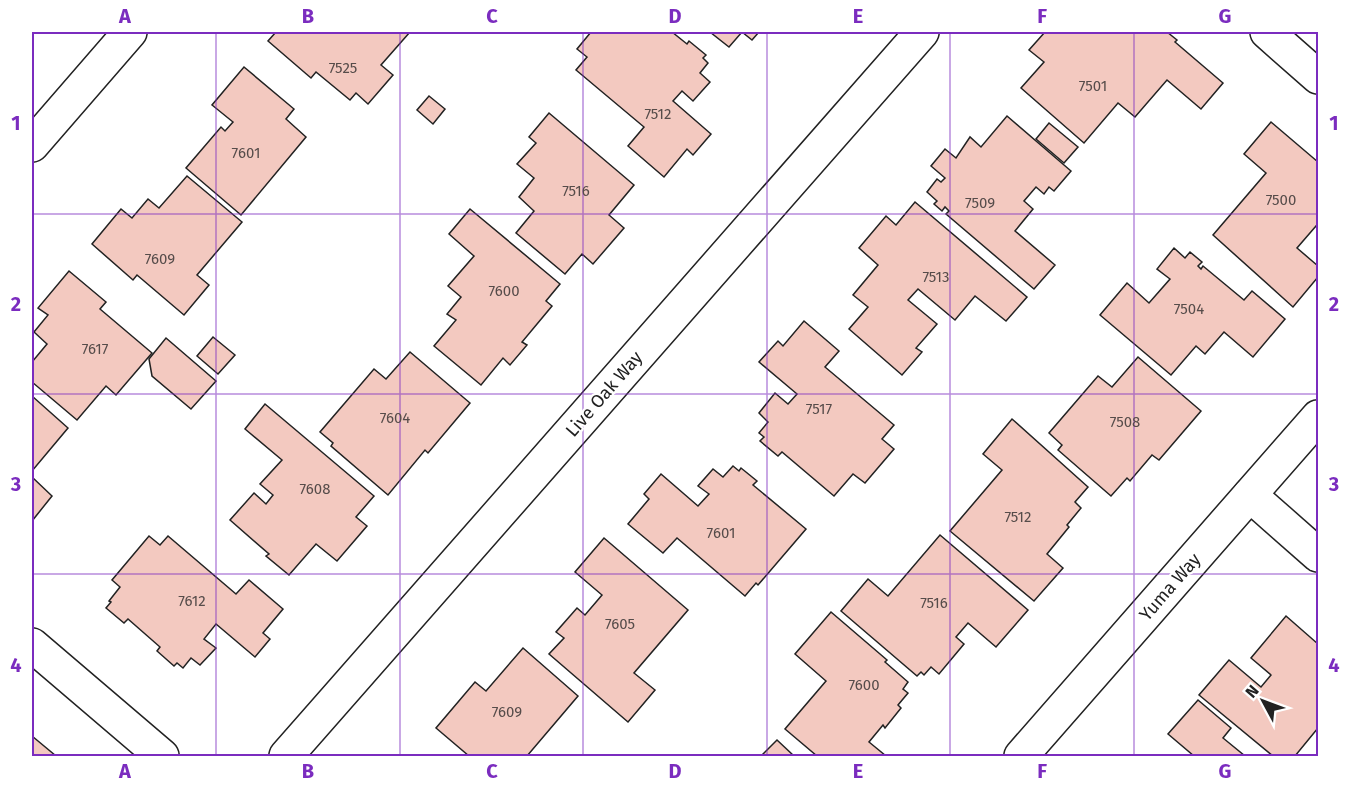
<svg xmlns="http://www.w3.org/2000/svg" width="1350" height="788" font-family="'Fira Sans',sans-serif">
<rect width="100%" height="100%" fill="#fff"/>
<g fill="#f3c9c0" stroke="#222" stroke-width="1.5">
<path d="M276 32H410L381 65 393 75 368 104 356 93 350 100 316 72 311 78 268 41Z"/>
<path d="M591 32H672L687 44 689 41 706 55 703 58 708 63 700 73 710 82 693 101 682 91 673 101 711 134 693 155 687 149 664 177 628 146 644 127 576 70 587 57 577 49Z"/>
<path d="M710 32H759L752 40 742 32 729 47Z"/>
<path d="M1045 32H1167L1177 40 1175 42 1223 83 1201 109 1167 80 1135 117 1118 103 1084 143 1021 88 1044 62 1029 50Z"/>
<path d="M244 67 294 109 286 119 306 137 241 215 186 168 221 127 225 131 233 122 212 105Z"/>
<path d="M429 96 445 109 433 124 417 110Z"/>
<path d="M549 113 634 185 609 215 624 228 593 264 582 254 565 274 516 233 534 211 519 197 534 178 517 164 536 143 529 137Z"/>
<path d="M1007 116 1071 171 1054 191 1049 187 1044 194 1036 187 1024 201 1033 209 1015 231 1055 265 1034 289 946 214 949 211 945 207 942 211 934 204 937 201 927 192 937 179 941 182 945 178 931 166 945 149 956 158 970 137 981 147Z"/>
<path d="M1271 122 1318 162V229L1316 226 1297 248 1318 266V277L1293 307 1213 235 1266 173 1244 154Z"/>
<path d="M1049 123 1078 147 1064 163 1036 139Z"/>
<path d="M187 176 242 222 197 275 209 285 184 315 137 275 133 280 92 244 121 209 132 218 148 199 159 208Z"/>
<path d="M915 202 1027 297 1006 321 975 296 955 320 918 289 908 300 937 324 916 348 922 352 902 375 849 329 868 307 853 295 878 265 859 248 886 216 896 225Z"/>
<path d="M470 209 560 284 546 301 552 306 522 342 527 345 510 365 503 358 481 385 434 346 456 320 447 314 461 297 448 286 474 256 449 234Z"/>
<path d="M1174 248 1185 258 1190 252 1202 262 1198 266 1201 269 1203 266 1244 300 1252 291 1285 319 1253 357 1224 332 1205 354 1196 346 1171 375 1100 315 1127 283 1149 303 1170 279 1157 269Z"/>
<path d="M69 271 106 302 100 309 152 353 116 395 106 386 77 420 32 382V362L47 344 34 332 48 315 38 308Z"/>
<path d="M804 321 839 351 825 367 894 425 882 439 894 449 865 483 853 474 834 496 782 452 778 456 760 441 764 437 759 433 768 422 759 413 775 393 788 404 797 394 759 362 778 341 783 346Z"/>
<path d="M213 337 235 355 218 374 197 356Z"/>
<path d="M166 338 216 381 191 409 152 376 149 359Z"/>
<path d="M410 352 470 403 428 453 425 450 388 495 331 446 333 443 320 432 374 369 386 379Z"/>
<path d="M1138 357 1201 411 1159 460 1152 455 1130 481 1127 478 1111 496 1058 450 1062 445 1049 433 1098 376 1112 387Z"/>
<path d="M32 396 68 428 32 471Z"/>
<path d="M265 404 374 496 356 517 367 526 337 561 316 544 289 575 266 556 269 554 230 520 254 493 266 504 273 495 260 484 282 460 245 429Z"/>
<path d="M1012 419 1088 487 1075 502 1081 508 1067 525 1069 527 1047 554 1063 568 1034 601 950 531 1002 470 983 454Z"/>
<path d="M733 466 739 471 741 468 757 481 753 485 806 529 758 585 756 583 745 596 677 538 663 553 628 524 649 499 644 494 661 474 698 506 709 494 698 486 713 469 723 477Z"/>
<path d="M32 477 52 496 32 521Z"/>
<path d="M940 535 1028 610 996 647 968 623 956 637 964 644 939 674 931 667 924 675 921 672 917 676 841 611 868 579 888 596Z"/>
<path d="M149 536 160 545 168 536 236 594 249 580 283 609 263 633 270 639 255 657 216 624 204 639 216 648 200 665 191 658 183 668 177 663 174 666 157 651 160 647 128 619 124 623 106 608 111 602 109 601 120 587 112 580Z"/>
<path d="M604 538 688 610 634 673 655 690 628 722 549 654 564 638 556 632 577 608 585 615 602 595 575 572Z"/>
<path d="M831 612 887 660 885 662 908 682 903 689 908 693 898 705 901 708 885 728 883 725 869 742 886 756H817L785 729 826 681 795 654Z"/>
<path d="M1286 616 1318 644V728L1295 756H1273L1199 695 1229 660 1261 687 1271 675 1251 658Z"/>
<path d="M523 648 578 696 527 756H469L436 728 475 682 486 691Z"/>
<path d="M1198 700 1231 728 1223 738 1245 756H1194L1168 734Z"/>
<path d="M32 736 56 756H32Z"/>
<path d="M777 740 794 756H761Z"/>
</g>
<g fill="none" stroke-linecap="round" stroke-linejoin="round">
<defs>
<g id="street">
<path d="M1267 32 1318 77"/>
<path d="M32 145 130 32"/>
<path d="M1250 495 1318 555"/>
<path d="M32 645 162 756"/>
<path d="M286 756 922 32"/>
<path d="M1021 756 1318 417"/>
</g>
</defs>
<use href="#street" stroke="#222" stroke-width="36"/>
<use href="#street" stroke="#fff" stroke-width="33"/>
</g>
<path fill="none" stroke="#7b2cbf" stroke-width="1.5" stroke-opacity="0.55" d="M216 32V756M400 32V756M583 32V756M767 32V756M950 32V756M1134 32V756M32 214H1318M32 394H1318M32 574H1318"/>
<g text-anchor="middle" stroke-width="4.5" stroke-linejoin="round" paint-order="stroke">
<g font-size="15" fill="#564c4a">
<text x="343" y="73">7525</text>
<text x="1093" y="91">7501</text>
<text x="658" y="119">7512</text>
<text x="246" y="158">7601</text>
<text x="576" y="196">7516</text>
<text x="1281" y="205">7500</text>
<text x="980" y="208">7509</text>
<text x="160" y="264">7609</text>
<text x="936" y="282">7513</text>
<text x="504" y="296">7600</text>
<text x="1189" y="314">7504</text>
<text x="95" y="354">7617</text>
<text x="819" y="414">7517</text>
<text x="395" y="423">7604</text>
<text x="1125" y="427">7508</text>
<text x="315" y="494">7608</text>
<text x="1018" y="522">7512</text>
<text x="721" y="538">7601</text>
<text x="192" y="606">7612</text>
<text x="934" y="608">7516</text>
<text x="620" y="629">7605</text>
<text x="864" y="690">7600</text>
<text x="507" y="717">7609</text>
</g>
<g font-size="18" fill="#222" stroke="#fff">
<text transform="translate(604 394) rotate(-49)" y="6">Live Oak Way</text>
<text transform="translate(1170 587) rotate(-49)" y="6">Yuma Way</text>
</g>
</g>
<rect width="1350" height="788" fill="none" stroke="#ffffff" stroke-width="66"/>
<g transform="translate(1263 701) rotate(311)" stroke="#ffffff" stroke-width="4.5" paint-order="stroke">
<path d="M0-4.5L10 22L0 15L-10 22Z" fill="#222222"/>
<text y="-9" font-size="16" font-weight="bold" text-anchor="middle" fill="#222222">N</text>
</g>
<rect x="33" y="33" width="1284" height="722" fill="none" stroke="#7b2cbf" stroke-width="2"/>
<g font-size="20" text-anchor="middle" font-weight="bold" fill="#7b2cbf">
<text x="125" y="23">A</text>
<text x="308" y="23">B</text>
<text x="492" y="23">C</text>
<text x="675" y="23">D</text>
<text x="858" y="23">E</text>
<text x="1042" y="23">F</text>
<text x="1225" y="23">G</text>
<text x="16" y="130">1</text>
<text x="1334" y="130">1</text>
<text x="16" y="311">2</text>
<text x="1334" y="311">2</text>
<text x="16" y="491">3</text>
<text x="1334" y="491">3</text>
<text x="16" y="672">4</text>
<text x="1334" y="672">4</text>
<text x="125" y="778">A</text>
<text x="308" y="778">B</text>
<text x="492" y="778">C</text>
<text x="675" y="778">D</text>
<text x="858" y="778">E</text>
<text x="1042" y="778">F</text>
<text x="1225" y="778">G</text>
</g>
</svg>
